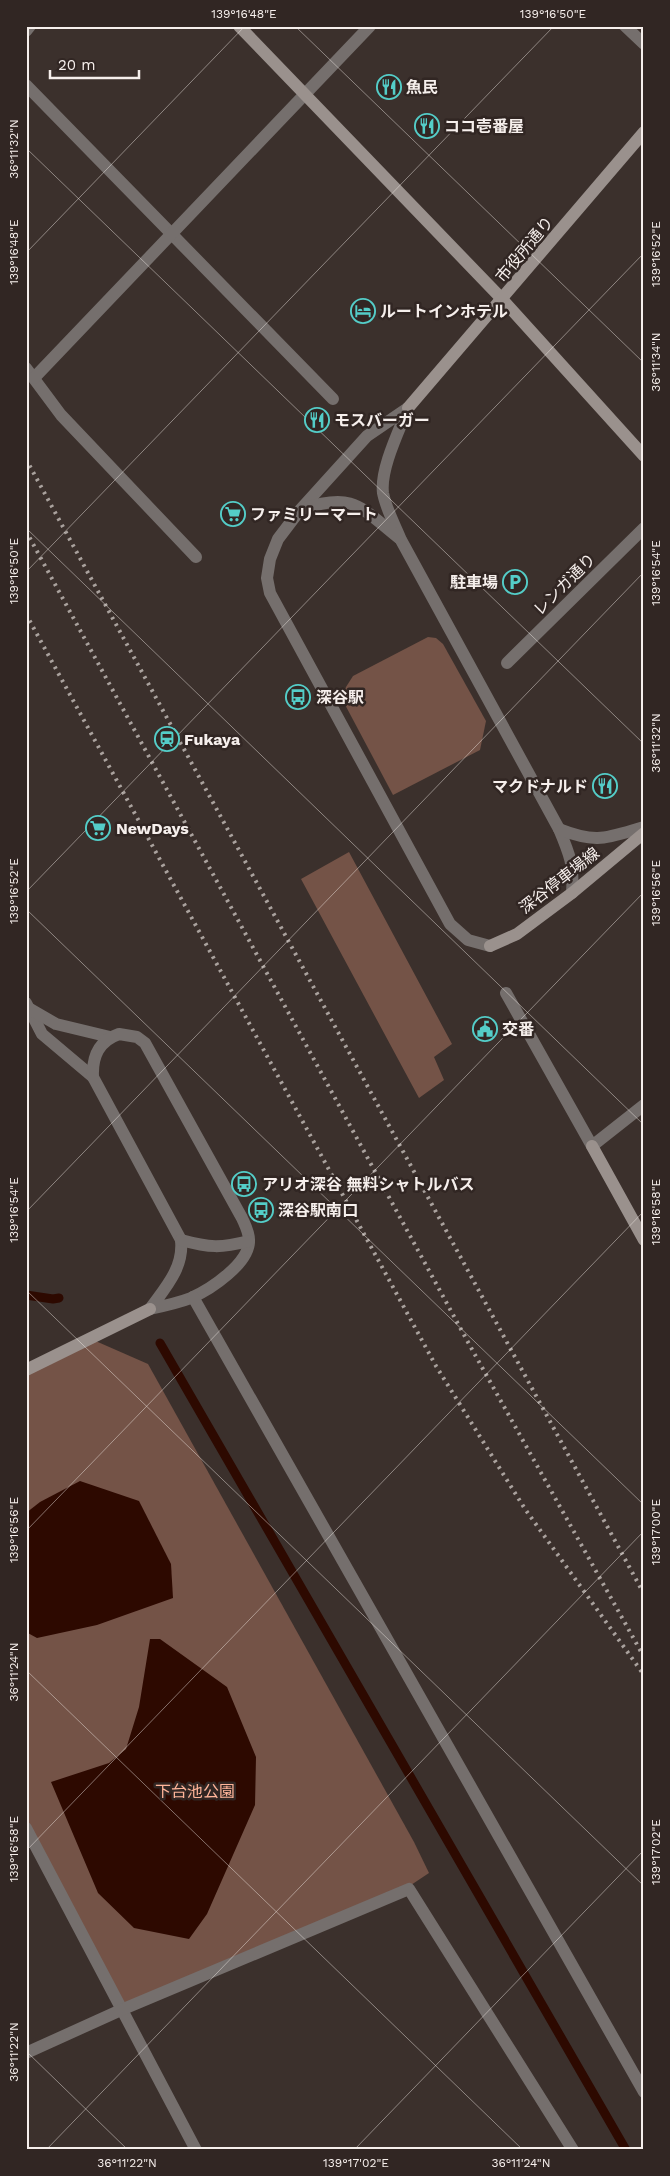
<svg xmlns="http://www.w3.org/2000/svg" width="670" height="2176" font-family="'Work Sans','Noto Sans JP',sans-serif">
<rect width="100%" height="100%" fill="#3b302c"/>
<g fill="#745347">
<path d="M428 637 436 638 443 644 486 721 480 750 393 795 342 699 346 687 353 676Z"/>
<path d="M349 852 452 1044 434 1057 444 1080 419 1098 301 879Z"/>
<path d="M91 1339 148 1364 414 1842 429 1873 396 1895 121 2010 26 1828V1370Z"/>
</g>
<g fill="#2d0900">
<path d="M80 1481 139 1501 171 1564 173 1598 97 1625 37 1638 26 1632V1513L40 1502Z"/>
<path d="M150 1639H160L227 1687 256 1757 255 1805 207 1914 189 1939 134 1928 98 1893 51 1782 109 1763 126 1749 139 1707Z"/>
</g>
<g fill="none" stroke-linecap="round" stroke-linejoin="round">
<g stroke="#2d0900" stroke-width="9">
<path d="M26 1295 53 1299 59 1298"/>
<path d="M160 1343 626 2150"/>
</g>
<g stroke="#756f6d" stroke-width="12">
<path d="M625 26 644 44"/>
<path d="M26 31 30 26"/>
<path d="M26 85 333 399"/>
<path d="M26 368 61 415 196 557"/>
<path d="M34 378 370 26"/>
<path d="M408 408 367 436 300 510 278 539 270 559 267 578 270 593 450 924 468 940 490 946"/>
<path d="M408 408C399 431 380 469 383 493 386 509 395 525 401 540L559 829C570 855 574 865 572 893"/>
<path d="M302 509C354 492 360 507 399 538"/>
<path d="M507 663 644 528"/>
<path d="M559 829C597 844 606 838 644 827"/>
<path d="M506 993 592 1146 644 1105"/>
<path d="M26 1003 42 1034 93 1077"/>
<path d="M30 1009 56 1024 110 1037"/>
<path d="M119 1034 137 1037 145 1043 242 1218C245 1225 249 1232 249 1240 250 1263 211 1289 191 1298 178 1303 164 1306 150 1309 165 1288 184 1268 181 1240L93 1077C92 1056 99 1041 119 1034Z"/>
<path d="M181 1240C210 1248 221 1248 249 1241"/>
<path d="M193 1297 644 2092"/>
<path d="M26 1828 196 2150"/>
<path d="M26 2053 121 2010 409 1889 573 2150"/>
</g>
<g stroke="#9a918d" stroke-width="12">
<path d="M239 26 502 299 644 456"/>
<path d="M408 408 644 132"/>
<path d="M490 946 517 934 572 893 644 833"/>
<path d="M592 1146 644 1240"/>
<path d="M26 1370 150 1309"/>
</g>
<g stroke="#aaa29e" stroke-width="4" stroke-dasharray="2.5 5" stroke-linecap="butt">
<path d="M26 459 644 1594"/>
<path d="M26 531 469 1344 644 1657"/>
<path d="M26 614 436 1366 525 1509 644 1675"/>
</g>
</g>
<path fill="none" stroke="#f6efec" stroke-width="1" stroke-opacity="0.45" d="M295 26 644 363M26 148 644 744M26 253 245 26M26 528 644 1125M26 572 554 26M26 892 644 253M26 909 644 1505M26 1212 644 572M26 1290 644 1886M26 1531 644 892M26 1670 523 2150M26 1851 644 1211M26 2051 128 2150M46 2150 644 1531M354 2150 644 1850"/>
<defs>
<symbol id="restaurant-ring" viewBox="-11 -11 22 22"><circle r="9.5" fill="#312623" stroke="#54cdc8" stroke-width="1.5"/><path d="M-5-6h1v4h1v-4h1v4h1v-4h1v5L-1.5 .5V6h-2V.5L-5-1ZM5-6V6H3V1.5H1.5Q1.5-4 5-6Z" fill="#54cdc8"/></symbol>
<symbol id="hotel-ring" viewBox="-11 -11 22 22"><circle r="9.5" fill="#312623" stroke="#54cdc8" stroke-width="1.5"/><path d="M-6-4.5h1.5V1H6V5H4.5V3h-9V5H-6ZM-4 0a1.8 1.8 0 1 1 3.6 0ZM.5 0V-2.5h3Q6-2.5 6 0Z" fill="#54cdc8"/></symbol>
<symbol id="supermarket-ring" viewBox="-11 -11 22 22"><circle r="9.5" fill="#312623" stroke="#54cdc8" stroke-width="1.5"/><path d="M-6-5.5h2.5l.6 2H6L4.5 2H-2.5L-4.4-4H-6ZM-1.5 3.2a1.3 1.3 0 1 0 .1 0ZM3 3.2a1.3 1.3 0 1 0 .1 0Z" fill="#54cdc8"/></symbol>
<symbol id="parking-ring" viewBox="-11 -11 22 22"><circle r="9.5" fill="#312623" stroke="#54cdc8" stroke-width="1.5"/><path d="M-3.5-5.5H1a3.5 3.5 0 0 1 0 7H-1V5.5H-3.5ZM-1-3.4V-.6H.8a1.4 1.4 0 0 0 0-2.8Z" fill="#54cdc8"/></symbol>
<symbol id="bus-ring" viewBox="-11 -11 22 22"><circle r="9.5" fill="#312623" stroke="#54cdc8" stroke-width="1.5"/><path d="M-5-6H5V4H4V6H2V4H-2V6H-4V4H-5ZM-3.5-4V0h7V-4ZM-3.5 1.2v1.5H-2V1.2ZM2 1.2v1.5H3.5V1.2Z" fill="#54cdc8"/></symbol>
<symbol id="station-ring" viewBox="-11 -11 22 22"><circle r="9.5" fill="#312623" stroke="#54cdc8" stroke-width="1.5"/><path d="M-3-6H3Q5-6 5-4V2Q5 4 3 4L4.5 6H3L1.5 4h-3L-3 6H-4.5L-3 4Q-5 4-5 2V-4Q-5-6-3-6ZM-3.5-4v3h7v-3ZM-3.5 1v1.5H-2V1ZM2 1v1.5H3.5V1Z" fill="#54cdc8"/></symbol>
<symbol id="civic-ring" viewBox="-11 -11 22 22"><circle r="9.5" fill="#312623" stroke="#54cdc8" stroke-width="1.5"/><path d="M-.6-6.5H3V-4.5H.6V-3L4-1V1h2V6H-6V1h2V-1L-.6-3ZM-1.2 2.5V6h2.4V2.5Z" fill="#54cdc8"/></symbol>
</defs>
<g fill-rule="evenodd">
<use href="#restaurant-ring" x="375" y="73" width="28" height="28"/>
<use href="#restaurant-ring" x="413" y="112" width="28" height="28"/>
<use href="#hotel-ring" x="349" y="297" width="28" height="28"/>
<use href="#restaurant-ring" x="303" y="406" width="28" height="28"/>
<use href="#supermarket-ring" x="219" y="500" width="28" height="28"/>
<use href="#parking-ring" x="501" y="568" width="28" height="28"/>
<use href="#bus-ring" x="284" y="683" width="28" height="28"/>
<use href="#station-ring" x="153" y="725" width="28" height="28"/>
<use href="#restaurant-ring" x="591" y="772" width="28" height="28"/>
<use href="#supermarket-ring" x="84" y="814" width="28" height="28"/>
<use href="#civic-ring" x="471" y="1015" width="28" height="28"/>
<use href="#bus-ring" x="230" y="1170" width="28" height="28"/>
<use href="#bus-ring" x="247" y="1196" width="28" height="28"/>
</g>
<g text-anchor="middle" stroke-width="5" stroke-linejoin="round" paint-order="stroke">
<g font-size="16" font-weight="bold" fill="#f6efec" stroke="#312623" text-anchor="start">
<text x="406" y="93">魚民</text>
<text x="444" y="132">ココ壱番屋</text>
<text x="380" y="317">ルートインホテル</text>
<text x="334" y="426">モスバーガー</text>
<text x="250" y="520">ファミリーマート</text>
<text x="498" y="588" text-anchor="end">駐車場</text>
<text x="316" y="703">深谷駅</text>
<text x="184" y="745">Fukaya</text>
<text x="588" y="792" text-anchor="end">マクドナルド</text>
<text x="116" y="834">NewDays</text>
<text x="502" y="1035">交番</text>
<text x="262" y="1190">アリオ深谷 無料シャトルバス</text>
<text x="278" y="1216">深谷駅南口</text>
</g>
<g font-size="16" fill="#f6efec" stroke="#312623">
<text transform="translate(524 249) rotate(-50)" y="6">市役所通り</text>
<text transform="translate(564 584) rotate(-45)" y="6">レンガ通り</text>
<text transform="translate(559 880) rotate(-38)" y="6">深谷停車場線</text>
</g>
<g font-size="16" fill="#feb499" stroke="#312623">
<text x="195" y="1797">下台池公園</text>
</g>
</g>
<rect width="670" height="2176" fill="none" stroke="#312623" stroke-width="55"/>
<path d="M50 70v8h89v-8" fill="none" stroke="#f6efec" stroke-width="2.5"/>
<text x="58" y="70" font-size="15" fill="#f6efec" stroke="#312623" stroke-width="4" paint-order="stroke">20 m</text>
<rect x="28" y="28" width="614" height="2120" fill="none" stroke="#f6efec" stroke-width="2"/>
<g font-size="12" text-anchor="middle" fill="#f6efec">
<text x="244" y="18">139°16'48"E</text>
<text x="553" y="18">139°16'50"E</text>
<text transform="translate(14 149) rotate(-90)" y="4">36°11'32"N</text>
<text transform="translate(14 252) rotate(-90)" y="4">139°16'48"E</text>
<text transform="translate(656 254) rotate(-90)" y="4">139°16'52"E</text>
<text transform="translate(656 362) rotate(-90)" y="4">36°11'34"N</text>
<text transform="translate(14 571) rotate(-90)" y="4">139°16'50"E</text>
<text transform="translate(656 573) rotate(-90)" y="4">139°16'54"E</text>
<text transform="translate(656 743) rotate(-90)" y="4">36°11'32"N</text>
<text transform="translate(14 891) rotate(-90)" y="4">139°16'52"E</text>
<text transform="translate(656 893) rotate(-90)" y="4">139°16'56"E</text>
<text transform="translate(14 1210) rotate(-90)" y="4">139°16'54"E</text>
<text transform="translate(656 1212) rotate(-90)" y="4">139°16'58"E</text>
<text transform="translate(14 1530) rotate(-90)" y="4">139°16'56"E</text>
<text transform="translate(656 1532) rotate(-90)" y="4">139°17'00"E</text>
<text transform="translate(14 1672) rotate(-90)" y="4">36°11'24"N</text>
<text transform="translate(14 1849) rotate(-90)" y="4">139°16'58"E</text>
<text transform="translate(656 1852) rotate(-90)" y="4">139°17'02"E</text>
<text transform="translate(14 2052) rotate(-90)" y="4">36°11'22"N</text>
<text x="127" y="2167">36°11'22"N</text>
<text x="356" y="2167">139°17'02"E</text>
<text x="521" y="2167">36°11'24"N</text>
</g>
</svg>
